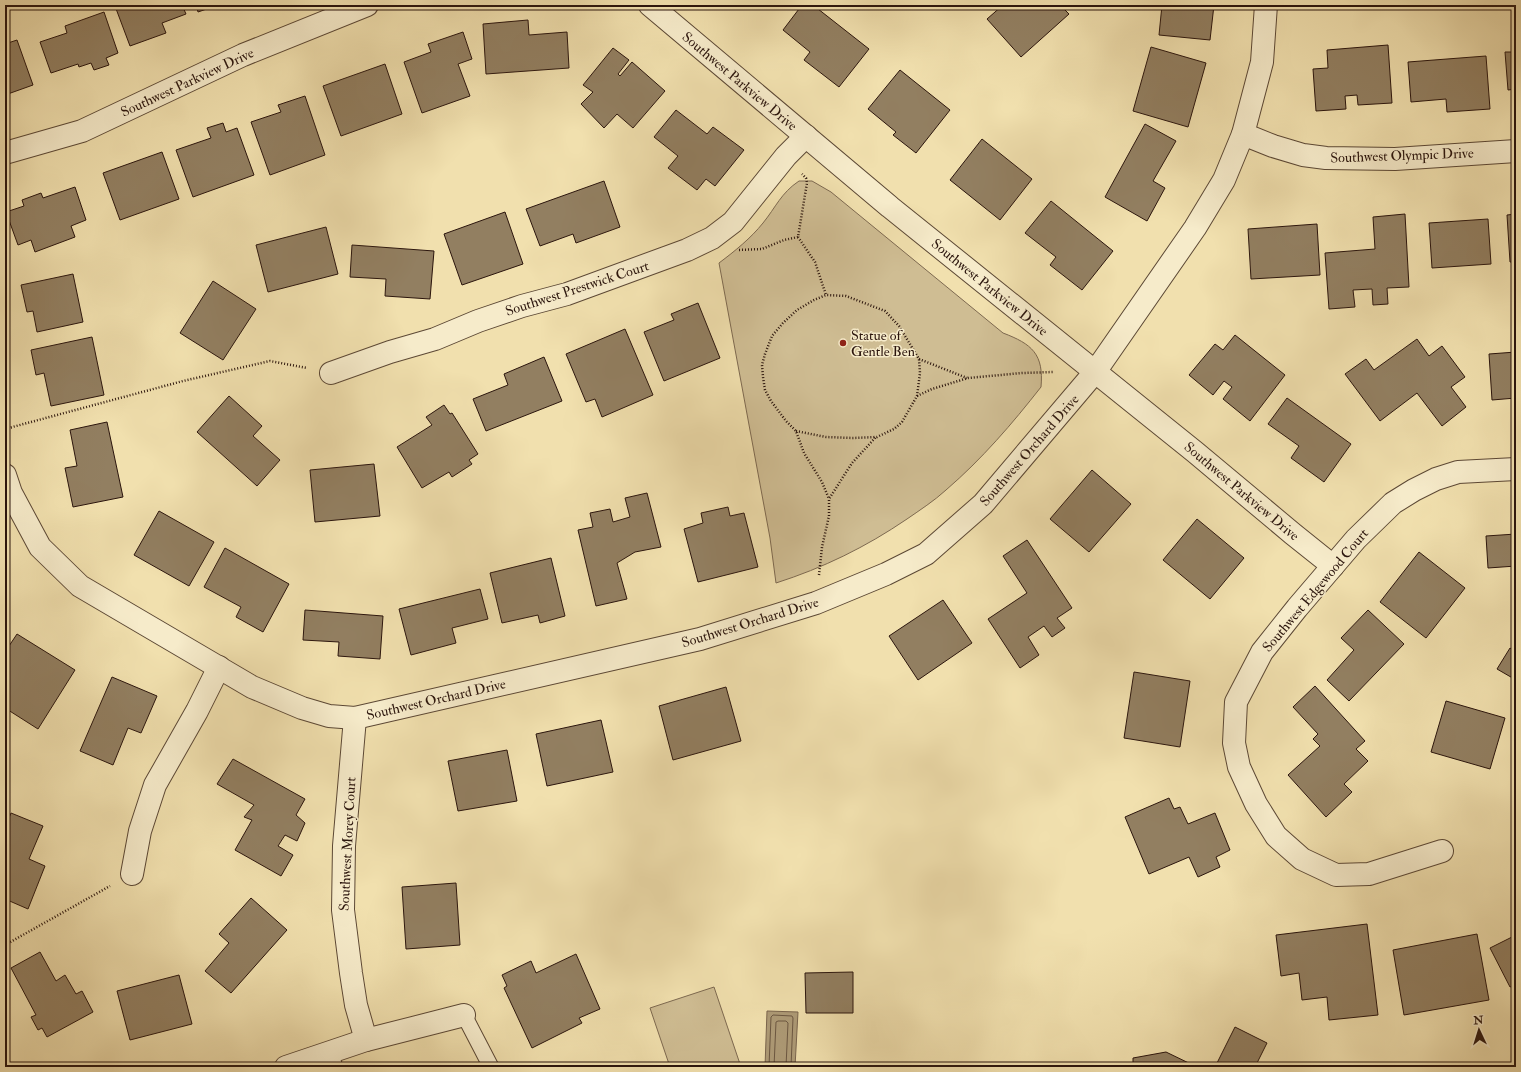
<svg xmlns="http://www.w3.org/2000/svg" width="1521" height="1072" font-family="'IM FELL Double Pica',serif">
<rect width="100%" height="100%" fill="#f1e0ae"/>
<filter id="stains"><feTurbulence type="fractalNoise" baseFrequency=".005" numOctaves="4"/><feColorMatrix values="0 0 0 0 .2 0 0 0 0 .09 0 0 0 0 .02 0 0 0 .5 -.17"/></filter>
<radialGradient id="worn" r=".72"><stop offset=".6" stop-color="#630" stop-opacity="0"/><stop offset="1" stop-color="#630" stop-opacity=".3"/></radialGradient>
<g fill="#cfbd93" stroke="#7d6950">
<path d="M799 181H812L831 192 1003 333C1032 344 1044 354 1041 387 1012 424 982 459 946 490 934 501 920 510 907 519 866 547 823 568 776 583L770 538 719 263C735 251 751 238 763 223 776 207 781 193 799 181Z"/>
<path d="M714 987 741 1067H670L650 1008Z"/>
</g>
<path fill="#ae9b77" stroke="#7a654d" d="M767 1011 798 1012 795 1067H765Z"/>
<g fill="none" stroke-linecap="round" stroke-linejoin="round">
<g stroke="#6c5842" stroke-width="1">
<path d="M769 1067 771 1017 773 1015 792 1016 793 1018 791 1067"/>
<path d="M774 1067 776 1022 778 1021H786L788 1023 786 1067"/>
</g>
</g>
<g fill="#927f61" stroke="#2b150d">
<path d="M118 5H182L186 14 162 23 166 33 130 46 115 6Z"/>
<path d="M196 5H218L198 12Z"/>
<path d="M802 5H813L869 49 839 87 804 60 810 52 783 30Z"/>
<path d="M1003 5H1060L1069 14 1021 57 987 19Z"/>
<path d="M1162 5H1214L1210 40 1159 35Z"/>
<path d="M104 12 118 53 106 58 109 65 94 70 91 63 79 67 78 64 51 73 40 42 67 33 65 26Z"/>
<path d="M528 20 529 35 567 32 569 68 486 74 483 24Z"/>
<path d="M463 32 472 59 458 64 470 96 422 113 404 62 431 52 428 44Z"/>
<path d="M17 40 33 85 5 95V44Z"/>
<path d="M1388 45 1392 103 1358 105 1357 95 1345 96 1346 109 1316 111 1313 69 1328 68 1327 50Z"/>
<path d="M1151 47 1206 63 1188 127 1133 111Z"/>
<path d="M613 48 629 60 618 74 620 76 632 62 665 91 633 128 617 114 604 128 581 104 593 92 583 85Z"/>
<path d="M1505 52H1516V89L1508 90Z"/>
<path d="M1486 56 1490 109 1447 112 1446 99 1411 102 1408 62Z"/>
<path d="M385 64 402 114 341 136 323 86Z"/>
<path d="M900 70 950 110 916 153 893 135 896 132 868 109Z"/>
<path d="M305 96 325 155 270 175 251 122 281 112 278 105Z"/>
<path d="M676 110 707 134 713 127 744 150 715 186 706 179 697 190 668 168 678 156 654 137Z"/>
<path d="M223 123 226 132 237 128 254 175 193 197 176 150 211 138 207 128Z"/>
<path d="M1145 124 1176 141 1153 181 1165 188 1147 221 1105 197Z"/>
<path d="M982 139 1032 179 1000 220 950 180Z"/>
<path d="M162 152 179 199 120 220 103 173Z"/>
<path d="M604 181 620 227 576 243 573 234 540 246 526 209Z"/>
<path d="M75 187 86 220 71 226 75 237 35 252 31 240 18 245 6 212 24 206 22 200 41 193 43 198Z"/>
<path d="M1051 201 1113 251 1082 290 1050 265 1056 257 1025 233Z"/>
<path d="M505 212 523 264 462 285 444 234Z"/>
<path d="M1405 214 1409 287 1387 288 1388 304 1373 305 1372 289 1353 290 1355 307 1329 309 1325 253 1375 249 1373 217Z"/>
<path d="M1516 214V262H1510L1507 215Z"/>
<path d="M1488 219 1491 264 1432 268 1429 223Z"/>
<path d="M1317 224 1320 275 1251 279 1248 229Z"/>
<path d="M326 227 338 274 268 292 256 245Z"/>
<path d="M352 245 434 251 430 299 385 296 386 279 350 277Z"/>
<path d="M73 274 83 322 37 332 33 311 27 312 21 285Z"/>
<path d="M213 281 256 309 223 360 180 333Z"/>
<path d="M698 303 720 358 664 381 644 332 674 320 671 314Z"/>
<path d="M625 329 653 395 602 417 595 399 586 402 566 354Z"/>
<path d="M1235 335 1285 375 1250 421 1223 399 1232 387 1224 381 1213 395 1189 375 1215 344 1223 350Z"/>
<path d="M92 337 104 395 51 406 44 373 36 375 31 350Z"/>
<path d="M1417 339 1429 356 1442 346 1465 377 1451 387 1466 407 1442 426 1417 393 1380 421 1345 374 1366 359 1374 370Z"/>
<path d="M1516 352V398L1492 400 1489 354Z"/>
<path d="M544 357 562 401 486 431 473 399 508 385 504 374Z"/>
<path d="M229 396 262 426 253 436 280 460 257 486 197 432Z"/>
<path d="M1287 398 1351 444 1324 482 1291 458 1299 446 1268 424Z"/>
<path d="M444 405 450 414 452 413 478 454 469 460 472 464 452 477 449 472 422 488 397 447 432 425 426 417Z"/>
<path d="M107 422 123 497 73 507 65 468 77 466 70 430Z"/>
<path d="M374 464 380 516 315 522 310 470Z"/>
<path d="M1092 470 1131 504 1089 552 1050 519Z"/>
<path d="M647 493 661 547 635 552 617 563 627 599 596 606 578 530 593 527 590 513 610 509 613 522 630 517 625 498Z"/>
<path d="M728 507 730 516 744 513 758 567 698 582 684 529 703 523 701 513Z"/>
<path d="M159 511 214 542 189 586 134 555Z"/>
<path d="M1197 519 1244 558 1210 599 1163 560Z"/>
<path d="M1516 534V566L1488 568 1486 536Z"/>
<path d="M1027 540 1072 608 1057 618 1065 628 1052 637 1044 626 1028 637 1039 655 1020 668 988 619 1027 593 1003 556Z"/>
<path d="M225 548 289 584 263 632 236 617 241 607 204 587Z"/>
<path d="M1419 552 1465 588 1426 638 1380 602Z"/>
<path d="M551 558 565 616 540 623 538 615 502 623 490 573Z"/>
<path d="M480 589 488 619 452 628 456 643 411 655 399 609Z"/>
<path d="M943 600 972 643 918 680 889 636Z"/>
<path d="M305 610 383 616 380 659 338 656 339 642 303 640Z"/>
<path d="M1368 610 1404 644 1349 701 1327 680 1354 650 1341 638Z"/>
<path d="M17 634 75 670 38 729 5 708V652Z"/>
<path d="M1510 648 1516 652V680L1497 669Z"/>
<path d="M1134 672 1190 681 1180 747 1124 738Z"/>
<path d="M112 677 157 696 141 733 128 728 113 765 80 751Z"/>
<path d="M1315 686 1365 741 1356 749 1368 761 1344 784 1352 792 1326 817 1288 775 1320 746 1313 739 1318 734 1293 707Z"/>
<path d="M726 687 741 741 673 760 659 706Z"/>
<path d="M1446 701 1505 718 1490 769 1431 752Z"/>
<path d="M601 720 613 772 547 786 536 734Z"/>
<path d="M507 750 517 801 458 811 448 761Z"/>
<path d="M233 759 305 799 296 815 305 823 297 841 285 835 278 846 293 855 281 876 235 850 252 820 244 817 254 805 217 784Z"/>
<path d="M1169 798 1174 809 1180 807 1188 824 1215 813 1230 850 1216 857 1220 867 1198 877 1189 857 1149 874 1125 817Z"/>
<path d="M11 813 43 826 29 859 45 866 28 909 5 899V828Z"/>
<path d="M456 883 460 945 406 949 402 887Z"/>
<path d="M251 898 287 930 231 993 205 971 229 943 219 934Z"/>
<path d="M1367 924 1378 1015 1329 1020 1327 997 1302 1000 1299 973 1281 976 1276 935Z"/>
<path d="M1477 934 1489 1000 1404 1015 1393 950Z"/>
<path d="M1516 935V985L1510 987 1490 948Z"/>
<path d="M40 952 56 981 65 975 76 994 82 991 93 1012 47 1037 42 1028 38 1030 31 1017 36 1015 11 968Z"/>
<path d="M576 954 600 1009 579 1018 582 1023 532 1048 504 988 507 986 502 975 531 961 536 973Z"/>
<path d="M853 972V1013H806L805 973Z"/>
<path d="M179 975 192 1024 130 1040 117 991Z"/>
<path d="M1235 1027 1267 1043 1255 1067H1215Z"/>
<path d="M1166 1052 1197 1067H1133V1058Z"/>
</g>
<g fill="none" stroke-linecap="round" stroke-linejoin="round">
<defs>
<g id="lane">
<path d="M464 1015 491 1067"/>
<path d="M330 1052 335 1067"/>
</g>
<g id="street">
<path d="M650 5 890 207 1195 452 1293 534 1333 566"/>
<path d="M1243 134 1273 146 1303 155 1326 158 1395 159 1516 151"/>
<path d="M5 153 82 131 243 55 367 5"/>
<path d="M331 373 390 352 435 339 478 321 522 306 567 294 687 250 712 238 733 222 786 156 806 136"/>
<path d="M5 475 11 493 40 547 80 586 252 687 302 708 329 716 355 718 700 639 816 603 886 574 926 554 983 504 1095 372 1195 228 1224 180 1243 134 1262 62 1266 5"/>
<path d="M355 718 344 846 343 910 351 973 356 1005 366 1040"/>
<path d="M1442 851 1369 874 1336 875 1302 859 1276 836 1256 804 1239 767 1234 743 1236 702 1262 652 1297 608 1356 539 1393 503 1414 490 1436 479 1458 472 1516 469"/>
<path d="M132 874 140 831 155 785 197 711 219 667"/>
<path d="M286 1067 366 1040 464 1015"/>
</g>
</defs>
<use href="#lane" stroke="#5c4835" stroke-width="17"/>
<use href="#street" stroke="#5c4835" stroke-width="24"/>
<g stroke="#2b150d" stroke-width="2.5" stroke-dasharray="1 2" stroke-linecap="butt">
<path d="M798 237 815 262 826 295"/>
<path d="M739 250 762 249 784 240 798 237 807 183 806 178 802 174"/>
<path d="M919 359 967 378"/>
<path d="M917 396 932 389 968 378 1022 373 1053 372"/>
<path d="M5 429 183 381 270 361 307 368"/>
<path d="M796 431 826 437 853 438 877 437 894 429 902 422 917 396 920 373 919 359 899 326 885 311 846 296 826 295 814 300 797 310 783 323 772 336 765 354 762 365 763 377 765 390 771 401 786 421 796 431 804 453 822 482 829 499"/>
<path d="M819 575 822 547 829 516V499L852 463 876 437"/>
<path d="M5 945 110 886"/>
</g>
<use href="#lane" stroke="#f6ebca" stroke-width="15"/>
<use href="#street" stroke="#f6ebca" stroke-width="22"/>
</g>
<circle fill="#8f2418" stroke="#f6ebca" stroke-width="1.5" cx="843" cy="343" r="4"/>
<g text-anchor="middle" stroke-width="3" stroke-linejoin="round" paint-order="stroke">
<g font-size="14" fill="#2b150d" stroke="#f6ebca">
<text transform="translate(740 81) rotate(40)" y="5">Southwest Parkview Drive</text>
<text transform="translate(187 82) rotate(-25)" y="5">Southwest Parkview Drive</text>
<text transform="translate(1402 155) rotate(-2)" y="5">Southwest Olympic Drive</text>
<text transform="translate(990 287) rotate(39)" y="5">Southwest Parkview Drive</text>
<text transform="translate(577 288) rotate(-18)" y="5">Southwest Prestwick Court</text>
<text transform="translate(1029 450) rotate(-49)" y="5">Southwest Orchard Drive</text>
<text transform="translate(1242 491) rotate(40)" y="5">Southwest Parkview Drive</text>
<text transform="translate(1315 590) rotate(-50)" y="5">Southwest Edgewood Court</text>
<text transform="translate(750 622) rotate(-17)" y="5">Southwest Orchard Drive</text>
<text transform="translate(436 699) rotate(-13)" y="5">Southwest Orchard Drive</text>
<text transform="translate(347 844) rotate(-87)" y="5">Southwest Morey Court</text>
</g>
<g font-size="14" fill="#2b150d" stroke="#f6ebca" text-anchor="start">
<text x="851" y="340">Statue of<tspan x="851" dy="16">Gentle Ben</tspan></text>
</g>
</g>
<rect width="1521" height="1072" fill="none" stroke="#f1e0ae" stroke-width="20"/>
<rect x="6" y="6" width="1509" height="1060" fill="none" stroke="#2b150d" stroke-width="2"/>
<rect x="10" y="10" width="1501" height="1052" fill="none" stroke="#2b150d"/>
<g transform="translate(1479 1030) rotate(356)" stroke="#f6ebca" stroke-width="3" paint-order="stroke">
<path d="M0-3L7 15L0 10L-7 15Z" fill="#2b150d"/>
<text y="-6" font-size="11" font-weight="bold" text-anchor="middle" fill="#2b150d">N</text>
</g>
<rect width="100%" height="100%" filter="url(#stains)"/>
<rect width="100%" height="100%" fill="url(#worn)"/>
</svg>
